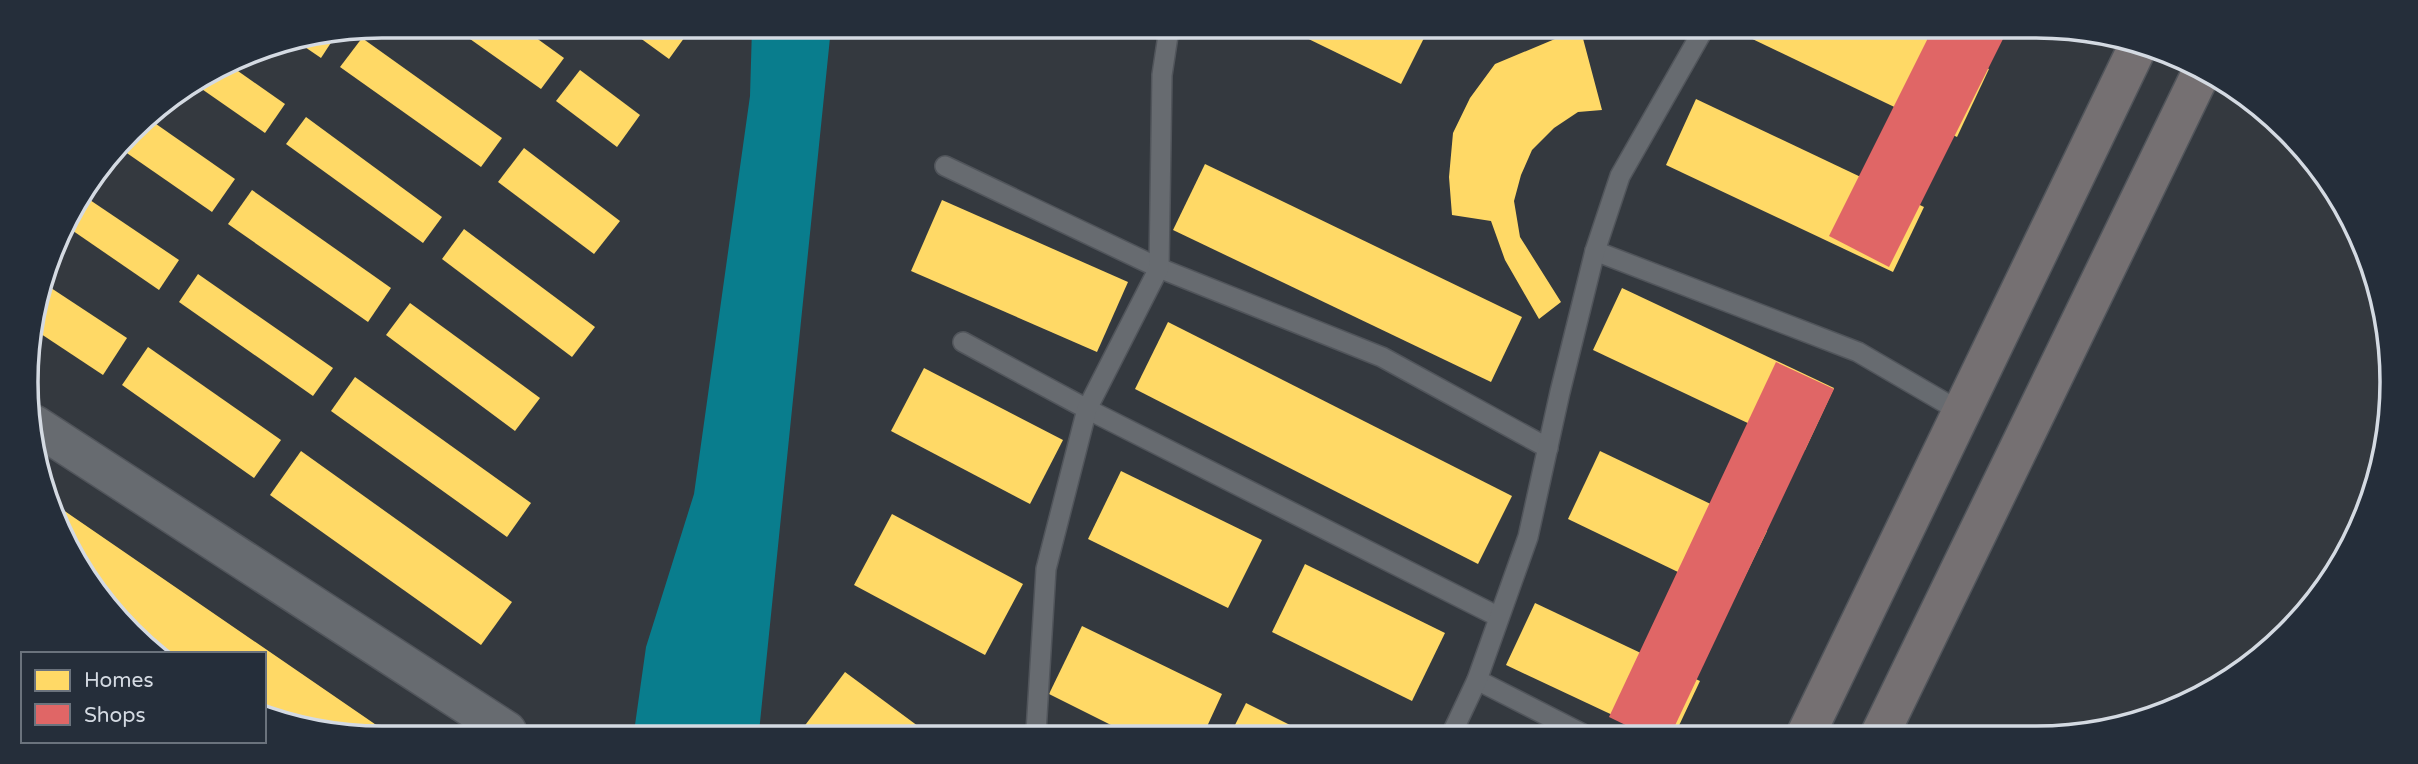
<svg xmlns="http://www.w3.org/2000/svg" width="2418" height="764" font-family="'Varela Round',sans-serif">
<rect width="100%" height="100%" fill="#34393f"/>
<path fill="#097d8d" d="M752 28H831L759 732H634L646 647 694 494 750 96Z"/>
<g fill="#ffd966">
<path d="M453 27H521L564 58 541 89Z"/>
<path d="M625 27H692L669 59Z"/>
<path d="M1290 30H1428L1401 84Z"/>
<path d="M1574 31H1581L1602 110 1578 112 1554 128 1532 150 1521 175 1514 201 1520 237 1561 302 1539 319 1505 260 1491 221 1452 215 1449 177 1453 133 1470 98 1495 64Z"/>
<path d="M1746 32H1912L1989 69 1957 137 1744 35Z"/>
<path d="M336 35 321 58 299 43Z"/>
<path d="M362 38 502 138 481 167 340 67Z"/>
<path d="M228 64 285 104 265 133 196 85Z"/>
<path d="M580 70 640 115 617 147 556 101Z"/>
<path d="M1696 99 1924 207 1893 272 1666 165Z"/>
<path d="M146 117 235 179 212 212 121 149Z"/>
<path d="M306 117 442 217 423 243 286 144Z"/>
<path d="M524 148 620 221 594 254 498 182Z"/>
<path d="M1205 164 1522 317 1491 382 1173 230Z"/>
<path d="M252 190 391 288 368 322 228 224Z"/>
<path d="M84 196 179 260 159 290 63 224Z"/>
<path d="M942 200 1128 282 1097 352 911 271Z"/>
<path d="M464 229 595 327 572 357 442 259Z"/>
<path d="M198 274 333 368 313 396 179 302Z"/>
<path d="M45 284 127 338 103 375 32 328Z"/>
<path d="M1622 288 1834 388 1805 450 1593 350Z"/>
<path d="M410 303 540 398 515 431 386 335Z"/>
<path d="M1168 322 1512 496 1478 564 1135 389Z"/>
<path d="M148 347 281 440 254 478 122 385Z"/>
<path d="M924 368 1063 440 1030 504 891 431Z"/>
<path d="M355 377 531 503 507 537 331 411Z"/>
<path d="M301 451 512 602 481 645 270 495Z"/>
<path d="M1600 451 1767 531 1734 599 1568 519Z"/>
<path d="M1121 471 1262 540 1228 608 1088 539Z"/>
<path d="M53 503 385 731H312L264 711V654H159L100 598Z"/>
<path d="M892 514 1023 584 985 655 854 585Z"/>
<path d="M1305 564 1445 633 1412 701 1272 632Z"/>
<path d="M1535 603 1700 681 1675 734H1653L1506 665Z"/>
<path d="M1082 626 1222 694 1204 733H1127L1049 694Z"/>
<path d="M845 672 926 732H800Z"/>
<path d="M1246 703 1306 733H1231Z"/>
</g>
<g fill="#e06666">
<path d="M1931 32 2006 33 1889 267 1829 236Z"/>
<path d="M1776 362 1834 389 1671 734H1644L1609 717Z"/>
</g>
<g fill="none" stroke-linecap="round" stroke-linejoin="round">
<defs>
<g id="service">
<path d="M945 166 1159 268 1382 357 1548 448"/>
<path d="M1595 251 1858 352 1961 412"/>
<path d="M963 342 1087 409 1499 617"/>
<path d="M1477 680 1583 734"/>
<path d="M1036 732 1046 569 1087 409 1159 268 1162 75 1169 29"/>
<path d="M1452 733 1477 680 1528 537 1560 392 1595 251 1620 176 1702 32"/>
</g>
<path id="minor" d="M35 425 507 731"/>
<g id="primary">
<path d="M1806 734 2138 46"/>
<path d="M1880 734 2201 73"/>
</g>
</defs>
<use href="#service" stroke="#51555b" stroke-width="22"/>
<use href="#minor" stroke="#51555b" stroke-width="41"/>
<use href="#primary" stroke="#51555b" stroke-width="41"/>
<use href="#service" stroke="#676b70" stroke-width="19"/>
<use href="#minor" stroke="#676b70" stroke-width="38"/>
<use href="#primary" stroke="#757072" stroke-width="38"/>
</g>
<path d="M0 0H2418V764H0ZM382 38H2036A344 344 0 0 1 2380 382V382A344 344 0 0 1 2036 726H382A344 344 0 0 1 38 382V382A344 344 0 0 1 382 38Z" fill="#252e3a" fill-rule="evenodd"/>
<path fill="none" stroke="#d4dae2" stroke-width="3.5" d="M382 38H2036A344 344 0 0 1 2380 382V382A344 344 0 0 1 2036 726H382A344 344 0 0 1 38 382V382A344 344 0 0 1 382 38Z"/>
<rect x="21" y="652" width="245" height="91" fill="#252e3a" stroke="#6b737d" stroke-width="2"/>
<rect x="35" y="670" width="35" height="21" fill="#ffd966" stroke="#6b737d" stroke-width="2"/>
<text x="84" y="687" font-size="21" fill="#d4dae2">Homes</text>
<rect x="35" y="704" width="35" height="21" fill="#e06666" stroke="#6b737d" stroke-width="2"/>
<text x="84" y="722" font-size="21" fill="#d4dae2">Shops</text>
</svg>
